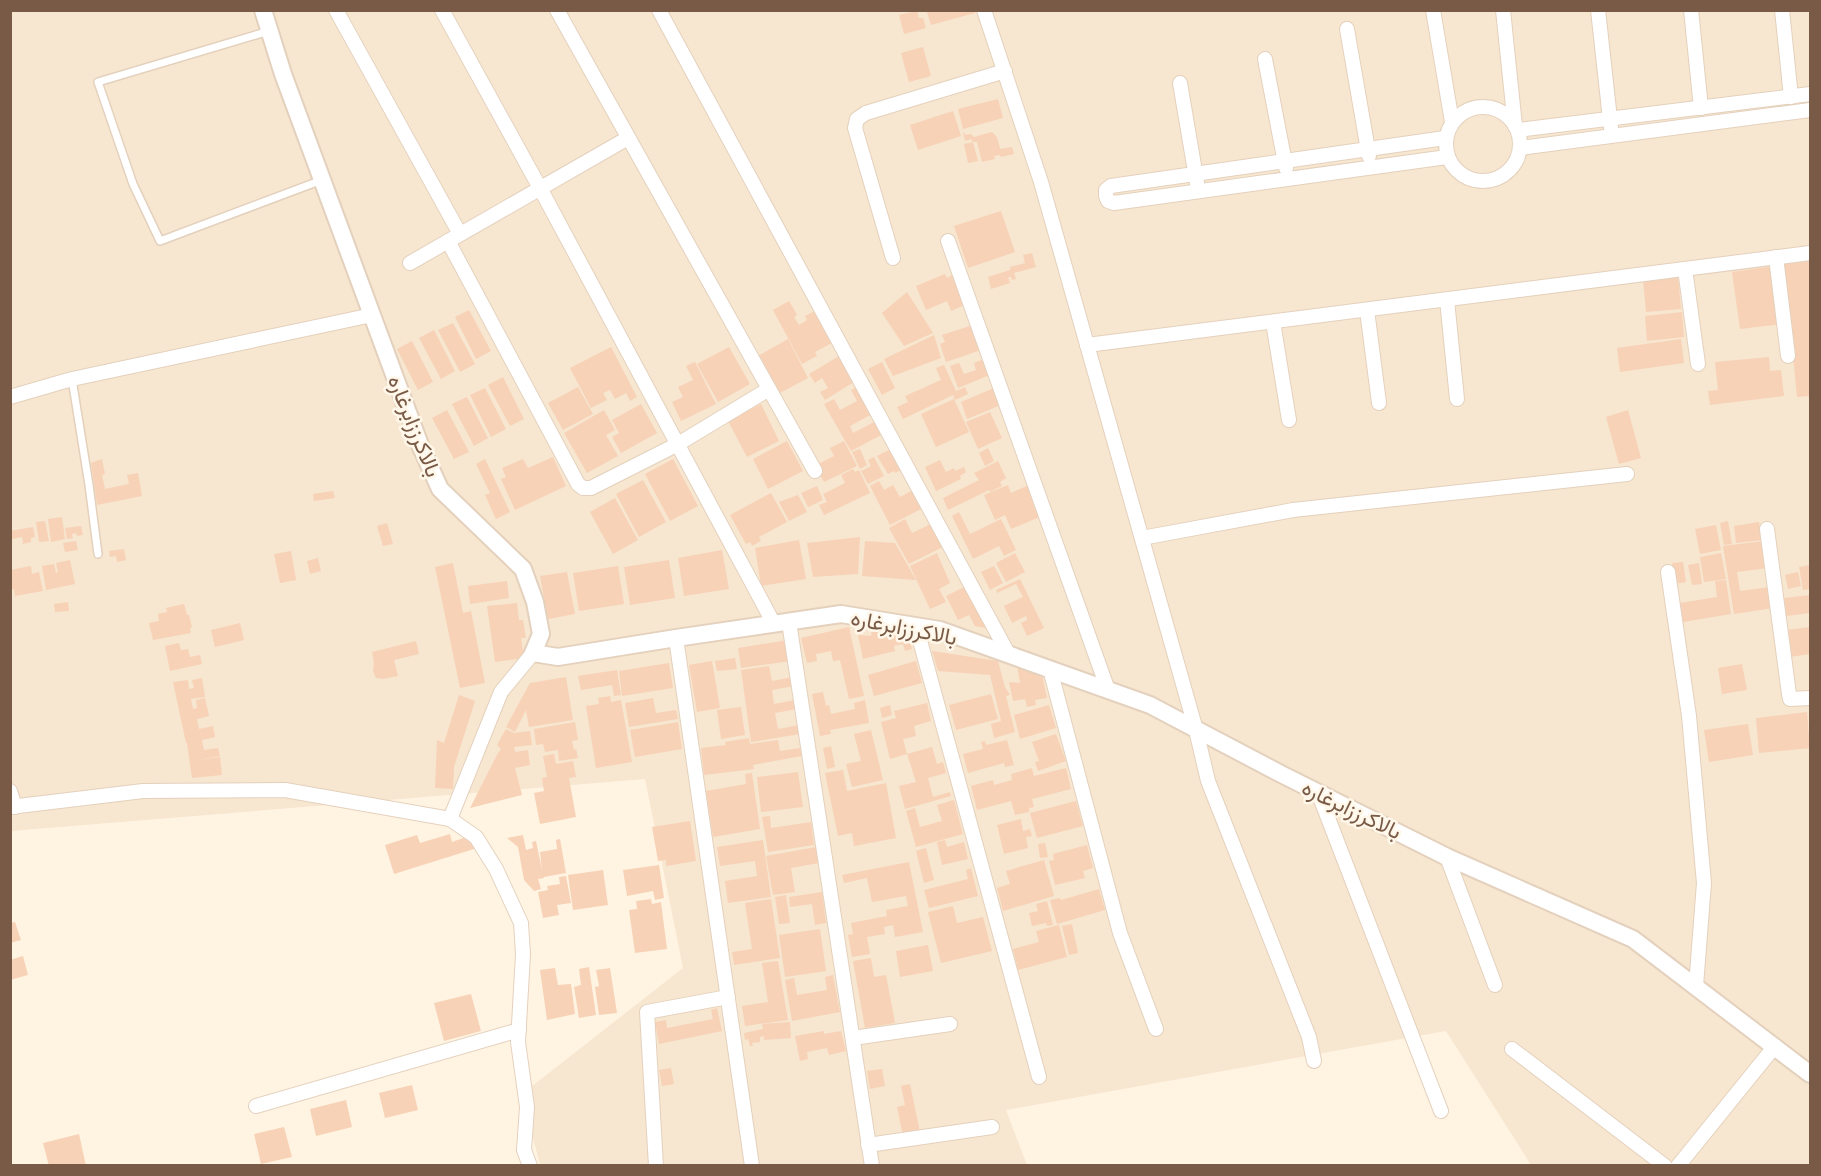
<svg xmlns="http://www.w3.org/2000/svg" width="1821" height="1176" font-family="'Titillium Web',Vazirmatn,sans-serif">
<rect width="100%" height="100%" fill="#fff4e2"/>
<path fill="#f7e6d0" d="M11 11H1810V1165H1531L1446 1031 1006 1110 1027 1165H540L522 1094 683 968 645 779 11 831Z"/>
<g fill="#f7d2b7">
<path d="M932 10H974L975 13 931 25 927 12Z"/>
<path d="M917 11 919 18H923L926 28 904 34 899 15Z"/>
<path d="M923 47 931 76 909 82 901 53Z"/>
<path d="M998 99 1003 118 963 129 958 109Z"/>
<path d="M953 111 961 136 918 150 910 125Z"/>
<path d="M963 132 966 135 971 134 974 137 992 132 997 137 1000 148 1001 149 1012 147 1014 154 1001 157 1000 155 994 156 995 159 982 162 977 142H973L978 161 968 163 964 144 973 142 971 139 965 141Z"/>
<path d="M1001 211 1015 252 968 268 954 226Z"/>
<path d="M1032 253 1036 267 1014 273 1016 279 1012 280 1011 277H1008L1010 283 991 289 988 277 1010 270V267L1025 263 1023 255Z"/>
<path d="M1810 261V396L1797 397 1784 264Z"/>
<path d="M1774 266 1782 324 1740 329 1732 272Z"/>
<path d="M945 274 947 278 954 274 967 304 951 311 947 301 926 310 916 286Z"/>
<path d="M1678 276 1681 309 1646 312 1643 279Z"/>
<path d="M907 292 933 333 904 346 882 313Z"/>
<path d="M789 301 797 315 794 317 799 325 807 320 805 316 815 311 832 343 815 352 817 356 802 364 773 310Z"/>
<path d="M469 310 491 351 476 359 455 317Z"/>
<path d="M1682 312 1684 337 1647 341 1645 316Z"/>
<path d="M453 323 475 364 460 372 438 330Z"/>
<path d="M973 325 981 350 946 362 940 344 945 342 942 335Z"/>
<path d="M434 330 455 371 441 379 419 338Z"/>
<path d="M934 335 941 358 893 376 884 359Z"/>
<path d="M788 339 808 378 778 394 758 356Z"/>
<path d="M1681 339 1684 363 1620 372 1617 348Z"/>
<path d="M412 341 433 382 418 390 397 349Z"/>
<path d="M611 347 637 397 630 401 626 393 615 399 610 390 603 393 607 400 591 408 570 368Z"/>
<path d="M729 347 750 384 718 402 697 364Z"/>
<path d="M839 356 854 382 825 400 820 392 828 388 822 378 815 383 809 374Z"/>
<path d="M1769 357 1770 371 1781 370 1784 396 1710 405 1708 391 1718 390 1715 362Z"/>
<path d="M984 359 990 375 958 388 950 366 959 363 964 374 976 370 974 363Z"/>
<path d="M695 362 716 404 681 421 672 402 683 397 678 387 693 380 686 366Z"/>
<path d="M882 362 895 388 882 395 868 369Z"/>
<path d="M944 365 956 391 965 387 968 394 955 400 953 395 903 419 897 407 908 402 905 396 941 380 936 368Z"/>
<path d="M503 377 524 419 510 426 488 385Z"/>
<path d="M859 386 874 413 850 426 853 433 876 421 883 434 851 451 824 404 834 399 840 410 857 401 851 390Z"/>
<path d="M578 387 593 414 563 430 548 403Z"/>
<path d="M485 388 506 429 491 437 470 395Z"/>
<path d="M994 388 1001 405 967 419 961 402Z"/>
<path d="M467 397 488 438 474 446 452 404Z"/>
<path d="M954 399 969 432 936 447 921 414Z"/>
<path d="M641 404 657 433 621 453 612 437 619 433 612 420Z"/>
<path d="M761 404 779 441 747 457 728 421Z"/>
<path d="M447 410 469 452 454 459 432 418Z"/>
<path d="M604 410 615 430 606 435 618 456 587 473 564 433Z"/>
<path d="M1628 410 1641 458 1619 464 1606 417Z"/>
<path d="M990 412 1002 438 978 449 966 422Z"/>
<path d="M787 441 803 471 768 489 753 459Z"/>
<path d="M844 441 857 466 824 482 818 471V464L834 456 830 448Z"/>
<path d="M988 448 994 461 985 466 979 453Z"/>
<path d="M860 449 867 465 860 469 852 452Z"/>
<path d="M891 449 903 469 895 473 894 471 888 474 877 456Z"/>
<path d="M553 457 566 486 515 510 501 479 506 477 502 468 523 459 528 468Z"/>
<path d="M874 457 884 476 868 484 861 471 871 466 868 460Z"/>
<path d="M102 459 105 474 102 475 105 489 129 484 127 475 138 473 142 496 97 505 91 463Z"/>
<path d="M485 459 510 512 496 519 485 495 490 493 476 464Z"/>
<path d="M673 459 698 506 670 521 645 474Z"/>
<path d="M940 460 946 472 954 468 955 471 964 467 966 472 960 476 961 479 936 491 925 467Z"/>
<path d="M998 461 1006 478 1000 482 1002 486 990 492 989 490 948 510 943 498 979 480 974 473Z"/>
<path d="M853 469 855 472 859 470 870 493 824 515 819 505 827 502 823 494 845 483 841 475Z"/>
<path d="M643 480 666 522 639 537 616 494Z"/>
<path d="M879 481 884 490 893 485 900 497 915 489 925 507 890 525 870 486Z"/>
<path d="M1008 485 1011 493 1029 485 1042 516 1011 529 1005 515 995 520 984 495Z"/>
<path d="M817 486 823 500 808 507 801 493Z"/>
<path d="M333 491 335 498 314 501 313 494Z"/>
<path d="M771 493 787 522 759 537 761 541 752 546 750 542 746 544 730 515Z"/>
<path d="M798 495 807 512 789 521 779 502Z"/>
<path d="M615 498 638 540 613 554 590 512Z"/>
<path d="M959 512 970 534 1001 519 1016 550 1004 556 999 546 973 559 952 516Z"/>
<path d="M62 517 65 539 51 542 48 519Z"/>
<path d="M905 519 912 533 933 523 945 546 909 564 889 528Z"/>
<path d="M45 521 49 541 39 542 36 522Z"/>
<path d="M1728 521 1732 544 1724 545 1720 523Z"/>
<path d="M1759 522 1762 540 1736 543 1734 526Z"/>
<path d="M387 523 393 544 383 546 377 526Z"/>
<path d="M1716 525 1721 550 1700 554 1695 529Z"/>
<path d="M81 526 83 535 77 536 76 533 72 534 73 538 67 539 65 528Z"/>
<path d="M33 527 35 537 31 538V542L23 544 22 537 12 539 10 531Z"/>
<path d="M860 537 858 574 813 577 807 543Z"/>
<path d="M799 540 806 579 761 586 755 548Z"/>
<path d="M76 541 78 550 65 552 63 543Z"/>
<path d="M865 541 895 543 916 580 862 576Z"/>
<path d="M1764 541 1768 568 1737 572 1740 591 1770 587 1773 608 1734 614 1723 546Z"/>
<path d="M124 549 126 560 117 562 116 556 110 557 109 551Z"/>
<path d="M722 550 729 589 684 596 678 558Z"/>
<path d="M291 551 296 580 280 583 274 554Z"/>
<path d="M937 553 950 583 939 589 946 602 930 609 910 566Z"/>
<path d="M1015 553 1025 572 1006 582 996 563Z"/>
<path d="M1721 553 1726 579 1704 582 1700 557Z"/>
<path d="M318 558 321 571 310 574 307 561Z"/>
<path d="M70 560 75 584 46 590 42 566 54 564 56 573 58 572 56 563Z"/>
<path d="M669 560 675 598 630 605 624 567Z"/>
<path d="M1683 562 1686 582 1675 584 1672 563Z"/>
<path d="M453 563 463 613 471 611 485 683 460 688 435 567Z"/>
<path d="M1699 563 1702 584 1692 585 1688 565Z"/>
<path d="M1810 565V589L1803 590 1799 567Z"/>
<path d="M31 566 32 574 39 572 43 591 15 596 14 589H10V570Z"/>
<path d="M618 566 624 604 579 611 573 573Z"/>
<path d="M994 566 1003 583 990 590 981 572Z"/>
<path d="M567 572 575 614 548 619 540 576Z"/>
<path d="M1798 572 1801 586 1788 589 1785 575Z"/>
<path d="M1020 579 1044 628 1027 636 1021 623 1027 620 1026 616 1012 623 1004 606 1023 597 1016 584 997 593 996 590Z"/>
<path d="M1726 580 1731 614 1683 622 1680 603 1717 597 1715 581Z"/>
<path d="M507 581 509 598 470 604 468 586Z"/>
<path d="M966 586 986 628 975 626 969 615 958 620 946 596Z"/>
<path d="M1810 595V613L1786 616 1784 598Z"/>
<path d="M68 602 69 611 55 612 54 604Z"/>
<path d="M517 603 519 620H523L526 638H521L524 658 495 662 487 606Z"/>
<path d="M184 604 187 615H189L192 627 190 628 191 633 153 640 149 623 159 621 158 614 167 612 166 608Z"/>
<path d="M240 623 244 640 215 647 211 630Z"/>
<path d="M849 627 864 696 849 699 840 660 833 661 831 651 816 654 817 661 807 663 801 638Z"/>
<path d="M1810 627V654L1790 657 1787 630Z"/>
<path d="M872 629 908 633 912 649 905 651 903 644 894 646 895 651 863 659 858 635 871 636Z"/>
<path d="M788 640 791 661 741 668 738 648Z"/>
<path d="M416 641 419 654 394 660 398 676 383 679 376 678 373 671 374 663 372 652Z"/>
<path d="M179 643 181 650 188 649 190 657 200 655 202 664 170 671 165 646Z"/>
<path d="M932 651 998 661 1005 687 1010 695 1006 696 1015 732 994 738 991 724 1001 721 990 675 938 671Z"/>
<path d="M735 658 737 669 717 671 715 661Z"/>
<path d="M712 661 720 708 697 712 689 665Z"/>
<path d="M916 661 922 683 874 696 868 675Z"/>
<path d="M669 663 673 688 622 696 619 671Z"/>
<path d="M1742 664 1747 690 1722 694 1718 668Z"/>
<path d="M1017 665 1042 674 1047 698 1035 700 1036 705 1027 707 1025 699 1013 701 1009 682 1020 683Z"/>
<path d="M769 666 772 681 793 677 794 686 772 690 774 704 795 700 797 709 775 713 778 729 799 725 800 734 751 742 741 670Z"/>
<path d="M617 670 621 695 614 696 612 685 581 690 578 676Z"/>
<path d="M566 677 573 720 529 727 526 710 515 732 506 727 530 683Z"/>
<path d="M202 678 205 697 191 699 193 709 197 708 196 700 205 698 209 716 186 722 197 719 199 729 213 726 215 737 202 740 204 750 218 748 220 756 198 760 220 757 222 775 192 778 187 743H186L173 682 188 680 189 689 194 688 192 680Z"/>
<path d="M823 692 826 706 829 705 831 714 855 709 854 703 865 700 869 723 830 730 831 734 820 736 812 694Z"/>
<path d="M991 694 998 719 956 730 949 705Z"/>
<path d="M459 695 475 701 454 767 453 789 435 788 437 740 444 743Z"/>
<path d="M610 696 611 702 621 700 632 762 596 768 586 706 599 704 598 698Z"/>
<path d="M653 698 656 713 676 710 678 719 629 727 625 703Z"/>
<path d="M927 703 931 721 914 726 916 736 903 739 907 754 890 759 881 722 896 718 894 711Z"/>
<path d="M890 705 892 715 882 718 880 708Z"/>
<path d="M1049 705 1056 728 1020 739 1014 715Z"/>
<path d="M741 707 745 735 721 739 717 710Z"/>
<path d="M1807 712 1810 748 1759 753 1756 718Z"/>
<path d="M575 722 578 740 572 741 574 750 576 749 578 758 559 761 558 750 545 752 543 744 536 745 534 729Z"/>
<path d="M678 722 682 749 635 757 630 730Z"/>
<path d="M1748 724 1753 755 1709 762 1704 730Z"/>
<path d="M506 729 514 733 530 731 532 745 514 747 515 752 528 750 530 765 515 768 522 795 470 808 498 753 501 749 497 745Z"/>
<path d="M871 730 883 780 852 787 846 764 861 761 854 734Z"/>
<path d="M1056 734 1066 761 1038 771 1035 762 1039 761 1032 742Z"/>
<path d="M749 738 750 744 778 740 780 751 800 748 802 756 753 765 754 769 704 775 701 748 726 745 725 742Z"/>
<path d="M1007 740 1014 765 1005 767 1004 763 968 773 963 754 983 749 981 742 985 741 986 745Z"/>
<path d="M831 746 835 767 827 769 823 748Z"/>
<path d="M932 747 937 764 943 762 946 773 928 778 933 797 950 792 951 796 905 809 899 786 916 782 907 754Z"/>
<path d="M554 754 556 764 573 761 576 777 569 778 576 817 540 824 534 793 544 791 542 778 547 777 543 756Z"/>
<path d="M1032 768 1034 776 1066 768 1071 789 1032 799 1034 807 1029 808V812L1015 815 1011 801 977 810 971 786 993 780 994 785 1012 780 1011 774Z"/>
<path d="M843 770 847 791 886 783 896 838 854 846 852 833 838 836 825 773Z"/>
<path d="M798 772 803 807 761 812 757 777Z"/>
<path d="M752 773 760 829 713 837 706 791 746 784 745 774Z"/>
<path d="M954 800 963 834 916 847 906 811 915 808 920 827 942 821 937 805Z"/>
<path d="M1076 801 1083 826 1037 838 1030 813Z"/>
<path d="M770 816 771 828 811 822 814 845 768 852 762 817Z"/>
<path d="M1021 819 1023 831 1030 829 1032 836 1026 837 1028 848 1004 854 997 825Z"/>
<path d="M690 821 696 861 666 866V860L658 861 652 827Z"/>
<path d="M450 834 452 842 466 837 477 848 394 874 385 845 417 835 420 843Z"/>
<path d="M523 835 526 850 533 848 532 842 536 841 542 870 540 852 557 849 556 840 560 839 566 873 544 877V878L538 879 541 889 534 891 524 880 518 847 507 838Z"/>
<path d="M763 840 771 897 728 903 725 881 757 876 755 861 720 866 717 847Z"/>
<path d="M945 840 947 847 964 842 968 859 942 865 937 842Z"/>
<path d="M1045 843 1048 857 1040 858 1038 844Z"/>
<path d="M1087 845 1093 868 1083 871 1085 878 1055 885 1049 861 1054 860 1053 854Z"/>
<path d="M816 847 819 863 791 868 795 892 773 895 766 856Z"/>
<path d="M926 848 934 880 924 883 916 851Z"/>
<path d="M1044 860 1054 896 1003 911 997 888 1010 884 1006 871Z"/>
<path d="M909 862 923 932 895 937 893 925 884 927 885 934 867 937 870 954 852 957 848 935 853 934 851 923 887 916 886 910 908 906 906 896 872 902 867 878 844 883 842 875Z"/>
<path d="M659 865 664 898 655 900 653 891 627 896 623 870Z"/>
<path d="M971 868 978 896 929 908 924 890 968 879 966 870Z"/>
<path d="M603 870 608 905 573 910 568 875Z"/>
<path d="M566 876 571 903 557 905 559 915 543 918 538 892 548 890 547 886 560 884 559 877Z"/>
<path d="M1099 889 1105 910 1057 924 1050 900 1060 898 1061 900Z"/>
<path d="M822 892 826 923 815 925 812 904 790 907 789 897Z"/>
<path d="M786 895 790 923 779 924 775 897Z"/>
<path d="M651 899 652 904 661 902 667 949 635 953 629 910 637 909 636 901Z"/>
<path d="M771 899 780 958 734 965 732 952 752 949 745 903Z"/>
<path d="M1047 901 1053 925 1047 926 1046 923 1032 926 1029 913 1038 911 1036 904Z"/>
<path d="M953 906 957 923 983 917 992 951 941 963 928 912Z"/>
<path d="M15 922 21 940 10 943V923Z"/>
<path d="M1072 924 1078 953 1069 955 1062 926Z"/>
<path d="M1059 925 1067 957 1018 970 1013 949 1039 942 1036 931Z"/>
<path d="M820 929 826 971 785 977 779 935Z"/>
<path d="M928 945 933 971 900 977 896 951Z"/>
<path d="M23 956 28 975 10 980V960Z"/>
<path d="M871 958 874 977 886 975 895 1023 865 1028 853 961Z"/>
<path d="M778 961 788 1020 745 1026 742 1006 768 1002 762 963Z"/>
<path d="M589 967 596 1015 579 1018 574 987 581 985 579 969Z"/>
<path d="M555 968 558 985 571 984 575 1014 547 1020 540 970Z"/>
<path d="M610 968 617 1013 599 1015 595 987 599 986 596 970Z"/>
<path d="M833 975 840 1012 792 1021 785 980 794 978 797 995 827 990 825 977Z"/>
<path d="M471 994 481 1031 444 1041 434 1003Z"/>
<path d="M717 1008 722 1031 659 1044 655 1022 666 1020 667 1028 713 1019 711 1010Z"/>
<path d="M790 1022 791 1038 764 1040V1036L760 1037V1042L752 1043 753 1046H750L748 1039 745 1040 744 1033 763 1029 762 1024Z"/>
<path d="M824 1031V1034L841 1031 846 1051 829 1055 827 1048 807 1052 808 1059 800 1061 795 1036Z"/>
<path d="M671 1068 674 1084 662 1086 659 1070Z"/>
<path d="M882 1069 885 1086 870 1089 867 1071Z"/>
<path d="M910 1084 920 1132 903 1136 897 1107 905 1105 901 1086Z"/>
<path d="M412 1085 418 1110 385 1118 379 1093Z"/>
<path d="M346 1100 352 1127 316 1136 310 1109Z"/>
<path d="M284 1127 292 1157 261 1164 254 1134Z"/>
<path d="M79 1134 86 1166H49L43 1143Z"/>
</g>
<g fill="none" stroke-linecap="round" stroke-linejoin="round">
<defs>
<g id="service">
<path d="M269 31 98 82 133 184 160 241 322 180"/>
<path d="M72 379 89 485 98 554"/>
</g>
<g id="minor">
<path d="M336 10 460 234"/>
<path d="M442 10 540 188 774 624"/>
<path d="M557 10 815 471"/>
<path d="M659 10 1009 655"/>
<path d="M984 10 1041 182 1196 730 1208 781 1309 1037 1314 1061"/>
<path d="M1433 10 1452 122"/>
<path d="M1503 10 1515 126"/>
<path d="M1598 10 1611 128"/>
<path d="M1691 10 1701 108"/>
<path d="M1782 10 1791 97"/>
<path d="M1347 29 1369 156"/>
<path d="M1265 59 1286 168"/>
<path d="M1180 83 1197 183"/>
<circle cx="1483" cy="144" r="37"/>
<path d="M1518 130 1810 94"/>
<path d="M1445 138 1111 186 1106 190V196L1108 201 1114 203 1447 157"/>
<path d="M1520 148 1810 110"/>
<path d="M448 241 578 484 583 488H591L678 444 769 389"/>
<path d="M948 241 1108 690"/>
<path d="M1776 257 1788 356"/>
<path d="M893 258 855 128 857 119 866 113 1005 71"/>
<path d="M410 263 628 138"/>
<path d="M1685 269 1698 364"/>
<path d="M1447 300 1457 399"/>
<path d="M1367 310 1379 403"/>
<path d="M1273 322 1289 420"/>
<path d="M1087 345 1810 253"/>
<path d="M10 397 72 379 372 315"/>
<path d="M1767 529 1789 694 1790 699 1810 698"/>
<path d="M1142 538 1293 510 1627 474"/>
<path d="M1668 572 1689 716 1704 883 1696 986"/>
<path d="M789 622 872 1166"/>
<path d="M916 626 1039 1077"/>
<path d="M676 638 752 1166"/>
<path d="M1050 669 1120 933 1156 1029"/>
<path d="M10 791 15 807"/>
<path d="M1318 792 1441 1111"/>
<path d="M10 807 143 791 285 790 450 819"/>
<path d="M1447 857 1495 985"/>
<path d="M853 1038 950 1024"/>
<path d="M1512 1049 1665 1166"/>
<path d="M256 1106 519 1030"/>
<path d="M868 1145 992 1127"/>
<path d="M530 1166 524 1150 527 1107 518 1042 523 954 521 923 496 869 476 837 450 819 501 692 533 653"/>
<path d="M656 1166 647 1012 728 997"/>
<path d="M1678 1166 1775 1046"/>
</g>
<path id="tertiary" d="M263 10 283 74 420 445 440 489 523 569 535 602 541 634 533 653 558 657 676 638 841 614 940 630 1150 705 1281 774 1447 857 1633 939 1810 1074"/>
</defs>
<use href="#service" stroke="#e4d1bd" stroke-width="10"/>
<use href="#minor" stroke="#e4d1bd" stroke-width="16"/>
<use href="#tertiary" stroke="#e4d1bd" stroke-width="20"/>
<use href="#service" stroke="#fff" stroke-width="7"/>
<use href="#minor" stroke="#fff" stroke-width="14"/>
<use href="#tertiary" stroke="#fff" stroke-width="16"/>
</g>
<g text-anchor="middle" stroke-width="5" stroke-linejoin="round" paint-order="stroke">
<g font-size="22" fill="#795a46" stroke="#fff8ea">
<text transform="translate(415 426) rotate(68)" y="8">بالاکرززابرغاره</text>
<text transform="translate(904 627) rotate(11)" y="8">بالاکرززابرغاره</text>
<text transform="translate(1352 809) rotate(26)" y="8">بالاکرززابرغاره</text>
</g>
</g>
<rect width="1821" height="1176" fill="none" stroke="#795a46" stroke-width="24"/>
</svg>
